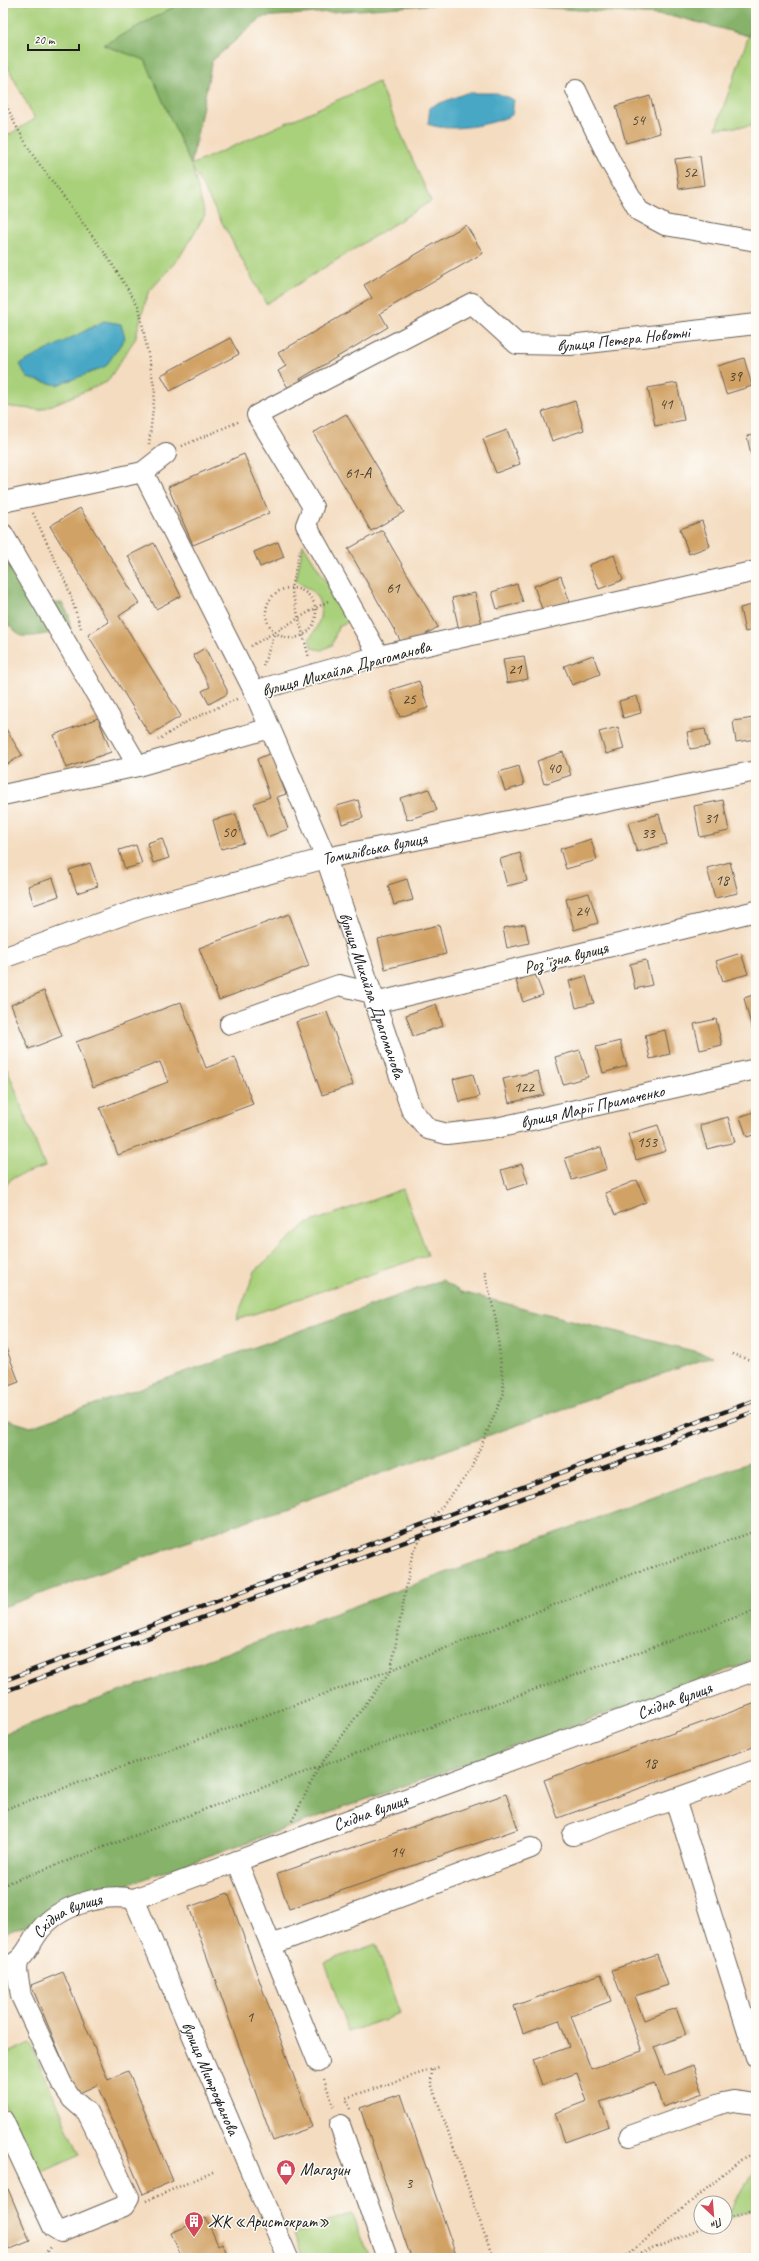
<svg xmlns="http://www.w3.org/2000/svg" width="759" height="2261" font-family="Caveat,sans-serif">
<rect width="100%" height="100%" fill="#fdfcf7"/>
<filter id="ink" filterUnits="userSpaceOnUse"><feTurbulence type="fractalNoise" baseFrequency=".025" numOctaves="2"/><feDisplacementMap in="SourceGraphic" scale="8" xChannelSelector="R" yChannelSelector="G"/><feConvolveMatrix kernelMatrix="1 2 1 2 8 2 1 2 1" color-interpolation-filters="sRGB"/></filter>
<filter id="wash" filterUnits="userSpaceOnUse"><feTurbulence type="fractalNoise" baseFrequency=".012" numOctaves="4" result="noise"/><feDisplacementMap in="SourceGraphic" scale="16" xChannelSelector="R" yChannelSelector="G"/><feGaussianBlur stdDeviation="0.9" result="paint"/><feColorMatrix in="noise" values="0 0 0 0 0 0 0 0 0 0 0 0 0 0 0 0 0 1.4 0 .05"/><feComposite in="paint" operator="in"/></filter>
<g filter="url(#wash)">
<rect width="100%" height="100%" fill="#f4dcc0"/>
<g fill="#a9d07a" stroke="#62764b">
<path d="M3 3H181L104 45 145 59 191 165 378 82 431 201 266 304 192 167 205 215 179 258 148 293 135 339 107 382 40 410 3 406V138L35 119 3 58Z"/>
<path d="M756 15V126L716 128Z"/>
<path d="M303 544 349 619 345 624 338 627 332 645 322 650 312 648 309 639C320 626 327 605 312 591 308 587 301 585 296 581Z"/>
<path d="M7 1068 45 1167 12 1178 3 1189V1070Z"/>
<path d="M403 1189 428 1255 236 1320 255 1271 306 1224Z"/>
<path d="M376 1944 400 2014 348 2032 325 1962Z"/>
<path d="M30 2043 80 2155 36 2175 3 2100V2055Z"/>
<path d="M754 2171H756V2208L725 2219Z"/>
<path d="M352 2213 369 2258H303L294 2234Z"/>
</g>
<g fill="#86b26a" stroke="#516743">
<path d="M181 3H455L262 17 212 61 191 165 145 60 103 45Z"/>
<path d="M474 3H756V15L749 36 674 16Z"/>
<path d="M3 555 33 604 62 603 69 615 70 630 34 636H21L3 620Z"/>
<path d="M442 1280 461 1292 713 1356 3 1607V1422L8 1420 31 1427Z"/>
<path d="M756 1460V1660L119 1888 3 1934V1734Z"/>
</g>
<g fill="#46a7c5" stroke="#316270">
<path d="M466 93H497L514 100 512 115C492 125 449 133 428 124L430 107Z"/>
<path d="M104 321 121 324 125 338 106 366 87 374 57 385 27 378 20 364Z"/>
</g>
<g id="blocks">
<g fill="#d1a265">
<path d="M650 96 660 133 626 143 616 106Z"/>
<path d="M700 156 704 185 679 189 675 159Z"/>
<path d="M466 225 483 253 380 313 388 327 300 379 303 384 290 391 278 371 286 366 278 353 372 298 364 285Z"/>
<path d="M230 338 239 354 170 391 161 375Z"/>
<path d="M744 358 752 386 726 394 718 366Z"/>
<path d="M677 383 684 420 655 426 648 388Z"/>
<path d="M575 401 584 430 552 441 542 412Z"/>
<path d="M346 414 404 512 371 531 313 433Z"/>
<path d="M507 430 520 464 496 473 483 439Z"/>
<path d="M756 434V454L751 455 747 436Z"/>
<path d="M244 454 269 513 193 545 168 487Z"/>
<path d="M80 508 139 603 119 616 181 716 150 735 88 635 109 622 50 526Z"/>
<path d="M702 521 710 546 689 554 680 529Z"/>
<path d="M382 530 438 627 404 647 348 549Z"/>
<path d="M278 542 284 557 260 567 254 552Z"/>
<path d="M154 543 181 596 156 609 128 556Z"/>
<path d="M614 555 623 580 599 589 589 565Z"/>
<path d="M561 576 570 603 543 612 534 586Z"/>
<path d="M517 584 523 602 497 609 492 592Z"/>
<path d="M475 593 482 625 459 630 452 598Z"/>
<path d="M756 604V629L745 632 740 608Z"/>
<path d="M205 648 227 690V694L209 704 202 691 210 687 193 655Z"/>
<path d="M593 655 600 674 572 685 564 666Z"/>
<path d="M524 656 528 679 507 683 503 659Z"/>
<path d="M419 681 428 708 400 717 390 690Z"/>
<path d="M637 696 641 713 623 718 619 701Z"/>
<path d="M98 718 111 752 66 768 54 735Z"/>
<path d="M754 718 756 739 736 742 733 721Z"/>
<path d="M3 724 22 755 3 767Z"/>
<path d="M618 727 624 749 606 754 599 732Z"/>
<path d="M705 729 709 746 690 749 687 732Z"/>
<path d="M563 752 571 775 544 784 537 761Z"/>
<path d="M271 753 286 794 277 797 288 829 267 837 254 803 270 797 257 759Z"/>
<path d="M519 766 524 785 505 791 499 772Z"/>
<path d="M429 789 437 810 407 820 400 798Z"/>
<path d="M358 800 363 818 342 824 337 806Z"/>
<path d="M723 800 729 831 700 837 694 806Z"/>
<path d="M236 814 244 843 221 849 213 820Z"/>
<path d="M659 814 667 844 637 852 628 823Z"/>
<path d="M162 838 169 858 153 863 147 843Z"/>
<path d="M591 839 597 860 566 869 560 849Z"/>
<path d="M136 845 142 864 125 869 119 850Z"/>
<path d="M520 853 527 881 507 886 500 859Z"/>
<path d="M730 862 738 893 715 898 707 868Z"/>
<path d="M90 863 98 886 77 893 69 870Z"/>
<path d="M53 878 59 896 34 905 28 886Z"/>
<path d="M407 879 413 900 394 905 388 885Z"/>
<path d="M589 893 598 923 574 930 566 899Z"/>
<path d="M289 914 309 966 219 1000 199 948Z"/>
<path d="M525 924 529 943 507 948 503 928Z"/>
<path d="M439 925 446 954 385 969 378 939Z"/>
<path d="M741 953 748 974 723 981 716 961Z"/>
<path d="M646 960 652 985 635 989 630 964Z"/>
<path d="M535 974 543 995 523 1002 516 981Z"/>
<path d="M586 976 594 1003 576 1008 569 981Z"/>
<path d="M44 991 62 1036 29 1049 11 1005Z"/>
<path d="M756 994V1028L752 1029 744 998Z"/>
<path d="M181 1002 206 1068 235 1057 253 1104 118 1155 100 1108 168 1082 160 1062 93 1087 76 1042Z"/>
<path d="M436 1004 443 1026 413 1036 406 1015Z"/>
<path d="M327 1012 353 1085 322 1095 296 1022Z"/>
<path d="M716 1019 722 1045 700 1050 694 1024Z"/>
<path d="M665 1030 670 1054 650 1059 645 1035Z"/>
<path d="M620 1041 627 1066 603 1073 596 1047Z"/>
<path d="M580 1050 588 1077 563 1084 555 1057Z"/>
<path d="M538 1071 544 1095 509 1103 503 1079Z"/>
<path d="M473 1074 479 1097 459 1102 453 1079Z"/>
<path d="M756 1111V1134L747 1137 740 1117Z"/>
<path d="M728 1117 735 1142 707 1149 700 1125Z"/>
<path d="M658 1125 666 1151 636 1160 628 1134Z"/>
<path d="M601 1147 607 1169 572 1180 565 1158Z"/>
<path d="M522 1164 528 1183 507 1190 501 1170Z"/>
<path d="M637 1180 646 1202 615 1215 605 1193Z"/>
<path d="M3 1340 19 1382 3 1388Z"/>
<path d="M756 1703V1746L558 1818 544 1780Z"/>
<path d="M506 1794 518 1829 289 1909 277 1874Z"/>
<path d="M228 1893 312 2127 273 2141 189 1907Z"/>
<path d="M657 1954 668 1985 635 1996 644 2020 676 2008 686 2035 654 2047 665 2076 693 2065 703 2093 663 2107 654 2083 600 2102 609 2126 565 2142 555 2113 587 2101 577 2073 542 2085 533 2060 569 2047 559 2020 523 2033 514 2006 601 1974 611 2001 571 2016 591 2069 642 2051 612 1970Z"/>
<path d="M63 1972 108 2080 128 2071 173 2181 143 2194 97 2085 77 2094 31 1985Z"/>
<path d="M401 2094 457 2258H411L360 2108Z"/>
<path d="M3 2177 30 2241 3 2252Z"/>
<path d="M206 2218 218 2245 222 2243 229 2258H177L176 2256 180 2254 171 2233Z"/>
</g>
</g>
</g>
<g filter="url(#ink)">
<use href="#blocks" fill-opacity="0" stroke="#685f55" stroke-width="1"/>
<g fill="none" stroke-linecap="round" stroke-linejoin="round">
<defs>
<g id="minor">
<path d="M576 90 611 163 639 211 665 225 756 241"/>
<path d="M143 472 166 454"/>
<path d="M3 502 143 472 254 691"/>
<path d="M3 534 138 766"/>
<path id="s1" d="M756 571 379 656 254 691 326 858 411 1109 428 1129 447 1134 496 1128 756 1069"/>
<path id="s2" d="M379 656 306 525 313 507 257 415 472 303 517 344 570 345 756 324"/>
<path d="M3 795 138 766 270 728"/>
<path id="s3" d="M3 958 142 908 326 858 756 771"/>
<path d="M375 1003 756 911"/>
<path d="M230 1024 339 985 372 993"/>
<path d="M675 1799 756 2057"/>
<path d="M573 1835 756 1770"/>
<path d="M237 1861 318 2062"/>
<path id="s4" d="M134 1899 288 2258"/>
<path d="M271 1945 531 1848"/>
<path id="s5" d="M3 1969C28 1958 25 1950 40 1930 60 1905 103 1893 134 1899L756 1670"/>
<path d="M3 2120 53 2227 61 2232 124 2206 129 2197 87 2112 72 2099 62 2084 21 1996 17 1970 18 1962"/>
<path d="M340 2125 387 2258"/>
<path d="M630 2136 723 2103 733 2101 756 2104"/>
</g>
</defs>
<use href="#minor" stroke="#685f55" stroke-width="22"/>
<g stroke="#685f55" stroke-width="2.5" stroke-dasharray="1 3" stroke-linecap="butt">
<path d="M3 98 15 124 32 154 107 256 139 307 155 391 149 444"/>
<path d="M182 446 240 421"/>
<path d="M33 513 67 585 81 628"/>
<path d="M300 550 291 588 309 658"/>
<circle cx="291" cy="613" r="25"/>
<path d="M251 646 328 601"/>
<path d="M263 666 275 633"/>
<path d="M158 740 188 721 239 698"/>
<path d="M732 1354 756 1362"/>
<path d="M3 1810 391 1670 621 1578 756 1531"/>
<path d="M292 1821 319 1767 391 1670 412 1555 429 1523 470 1471 504 1393 496 1320 484 1269"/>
<path d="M3 1885 291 1777 756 1610"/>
<path d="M432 2070 431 2083 493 2258"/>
<path d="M324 2079 334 2108"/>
<path d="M350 2109 346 2098 439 2067"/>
<path d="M146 2201 213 2172"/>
<path d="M725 2219 756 2210"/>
<path d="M37 2258 45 2254 50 2247"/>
<path d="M624 2258 743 2158 756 2152"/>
<path d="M630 2258 706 2227"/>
</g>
<use href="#minor" stroke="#fff" stroke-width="20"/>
<defs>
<g id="rail">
<path d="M3 1681 756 1400"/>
<path d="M3 1692 756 1411"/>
</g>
</defs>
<use href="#rail" stroke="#1c1c1c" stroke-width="4.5"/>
<use href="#rail" stroke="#fdfcf7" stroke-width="3" stroke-dasharray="9" stroke-linecap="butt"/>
</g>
</g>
<defs>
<symbol id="shop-pin" viewBox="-11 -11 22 30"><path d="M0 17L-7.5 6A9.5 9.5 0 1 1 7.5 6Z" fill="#d1495b" stroke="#fdfcf7"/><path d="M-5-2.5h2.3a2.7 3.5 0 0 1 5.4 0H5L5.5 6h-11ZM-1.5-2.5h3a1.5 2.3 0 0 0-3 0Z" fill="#fff"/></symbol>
<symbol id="building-pin" viewBox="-11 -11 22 30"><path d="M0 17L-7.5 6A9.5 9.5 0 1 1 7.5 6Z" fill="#d1495b" stroke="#fdfcf7"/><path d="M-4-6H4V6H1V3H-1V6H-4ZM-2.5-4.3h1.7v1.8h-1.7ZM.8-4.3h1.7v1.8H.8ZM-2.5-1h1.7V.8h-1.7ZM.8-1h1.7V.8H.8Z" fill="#fff"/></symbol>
</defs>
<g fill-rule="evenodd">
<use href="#shop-pin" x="275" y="2158" width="22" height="30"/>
<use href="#building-pin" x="183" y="2210" width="22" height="30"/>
</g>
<g text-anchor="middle" stroke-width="3" stroke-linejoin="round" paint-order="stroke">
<g font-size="15" fill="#493e2e">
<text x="638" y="125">54</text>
<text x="690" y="177">52</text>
<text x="735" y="381">39</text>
<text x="666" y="409">41</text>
<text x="358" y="478">61-А</text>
<text x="393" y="593">61</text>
<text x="515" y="674">21</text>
<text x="409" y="704">25</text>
<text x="554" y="773">40</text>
<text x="711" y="823">31</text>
<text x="229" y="837">50</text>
<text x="648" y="838">33</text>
<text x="722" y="885">18</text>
<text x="582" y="916">24</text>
<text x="524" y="1092">122</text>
<text x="647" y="1147">153</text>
<text x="650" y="1768">18</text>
<text x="397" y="1857">14</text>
<text x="250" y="2022">1</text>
<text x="409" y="2188">3</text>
</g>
<g font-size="17" fill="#1c1c1c" stroke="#fdfcf7">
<text dy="6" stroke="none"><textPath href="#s2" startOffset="687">вулиця Петера Новотні</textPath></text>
<text transform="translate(346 668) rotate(-15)" y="6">вулиця Михайла Драгоманова</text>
<text dy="6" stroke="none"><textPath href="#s3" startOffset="388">Томилівська вулиця</textPath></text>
<text transform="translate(566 957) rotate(-14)" y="6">Розʼїзна вулиця</text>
<text dy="6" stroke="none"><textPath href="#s1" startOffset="843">вулиця Михайла Драгоманова</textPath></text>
<text dy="6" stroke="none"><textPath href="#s1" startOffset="1157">вулиця Марії Примаченко</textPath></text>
<text dy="6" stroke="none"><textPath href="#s5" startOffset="734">Східна вулиця</textPath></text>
<text dy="6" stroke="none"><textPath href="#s5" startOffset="410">Східна вулиця</textPath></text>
<text dy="6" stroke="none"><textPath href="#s5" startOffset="87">Східна вулиця</textPath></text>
<text dy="6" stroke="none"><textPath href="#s4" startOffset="195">вулиця Митрофанова</textPath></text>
</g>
<g font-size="17" fill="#1c1c1c" stroke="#fdfcf7" text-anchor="start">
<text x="300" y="2175">Магазин</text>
<text x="208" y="2227">ЖК «Аристократ»</text>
</g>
</g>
<rect width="759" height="2261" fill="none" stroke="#fdfcf7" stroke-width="16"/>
<g transform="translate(713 2215) rotate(154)"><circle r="19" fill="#fdfcf7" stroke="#a3a29f"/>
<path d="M0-3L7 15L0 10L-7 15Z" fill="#d1495b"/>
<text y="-6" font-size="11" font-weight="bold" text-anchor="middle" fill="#1c1c1c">Пн</text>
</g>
<path d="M28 44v6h51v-6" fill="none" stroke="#1c1c1c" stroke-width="2"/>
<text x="34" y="44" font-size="12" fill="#1c1c1c" stroke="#fdfcf7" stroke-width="3" paint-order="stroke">20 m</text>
</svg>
